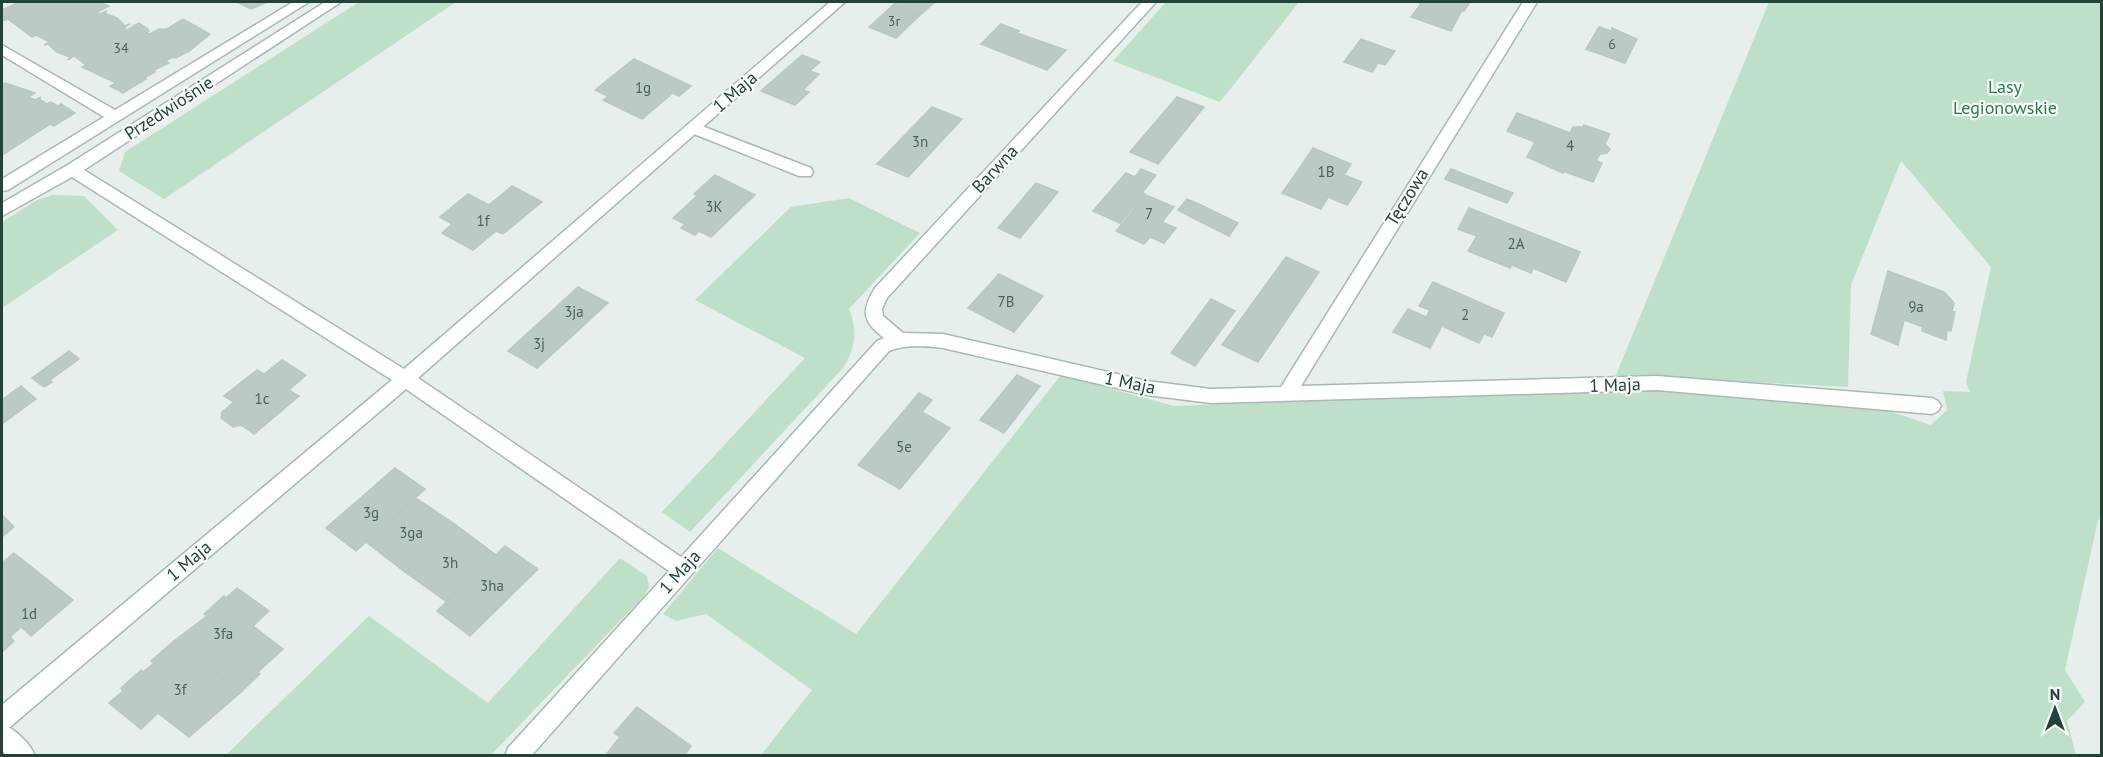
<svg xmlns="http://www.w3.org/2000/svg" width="2103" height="757" font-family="'PT Sans',sans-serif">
<rect width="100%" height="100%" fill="#e6efeb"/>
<g fill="#bfe0c8">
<path d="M359 2H456L164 199 119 171 125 152Z"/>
<path d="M1166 2H1299L1220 102 1113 61Z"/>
<path d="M1769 2H2101L2102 518 2098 520 2065 670 2085 702 2067 721 2076 755H761L812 690 706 614 676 621 663 614 718 548 856 634 1061 375 1174 406 1658 388 1871 405 1931 425 1947 410 1943 391 1970 392 1966 382 1991 267 1901 161 1851 285 1848 387 1616 375Z"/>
<path d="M53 195 84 196 118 230 2 308V222L37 200Z"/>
<path d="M849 198 920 233 849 309C858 329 855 348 844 367L690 532 662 512 805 358 695 300 791 207Z"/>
<path d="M620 558 647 576 649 587 644 596 491 755H226L369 616 488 703Z"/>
</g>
<g fill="#bbcac4" stroke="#b8c9c2" stroke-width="1.5">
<path d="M20 2H99L109 6 97 12 100 14 107 11 104 13 117 18 125 26 130 24 124 28 127 30 139 23 148 29 149 31 147 33 150 34 159 29H167L183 19 210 34 189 51 176 58 173 57 165 61 169 63 152 71 155 72 144 78 146 79 123 93 110 86 116 83 82 67 86 65 74 56 68 60 70 57 57 52 48 44 44 45 50 42 36 35 32 37 8 19 2 21V10Z"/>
<path d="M237 2H267L251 9Z"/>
<path d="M897 2H935L919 16 892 6Z"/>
<path d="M1418 2H1470L1464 11 1462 10 1451 31 1411 17 1421 4Z"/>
<path d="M892 6 919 16 896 38 869 27Z"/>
<path d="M1001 24 1019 31 1017 33 1066 50 1047 70 981 44Z"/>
<path d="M1599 27 1611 31 1612 28 1637 39 1625 63 1586 49Z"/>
<path d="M1361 39 1391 50 1395 51 1385 65 1378 63 1372 72 1344 62Z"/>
<path d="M802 55 820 62 810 71 819 74 803 90 809 92 795 105 761 91Z"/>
<path d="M634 59 691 86 679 96 673 93 642 119 603 100 608 96 595 90Z"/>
<path d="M5 83 35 93 29 97 35 100 41 97 39 99 47 104 51 102 58 106 61 104 75 113 54 126 50 124 2 155V84Z"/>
<path d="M1177 97 1204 107 1158 164 1130 152Z"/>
<path d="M932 107 962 119 908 177 877 164Z"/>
<path d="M1517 113 1570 133 1573 127H1583L1584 125 1610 134 1605 144 1610 149 1607 153 1600 154 1596 160 1602 163 1593 182 1563 171V173L1527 157 1535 142 1507 131Z"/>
<path d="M1313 148 1351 164 1344 175 1362 182 1356 192 1299 169Z"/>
<path d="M1141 169 1156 175 1142 193 1145 194 1120 223 1093 211 1126 173 1135 177Z"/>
<path d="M1299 169 1356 192 1347 205 1328 197 1321 209 1282 193Z"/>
<path d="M1451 169 1513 193 1507 203 1445 179Z"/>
<path d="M715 175 755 195 711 237 699 231 695 235 681 228 685 224 673 218 697 196 694 194Z"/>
<path d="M1036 183 1058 192 1020 238 998 228Z"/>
<path d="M512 186 542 202 503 234 496 231 473 250 442 233 452 224 440 217 468 194 489 205Z"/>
<path d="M1146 195 1174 207 1162 222 1176 228 1164 243 1150 237 1144 244 1116 231Z"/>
<path d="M1187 199 1203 206 1238 223 1229 236 1193 218 1178 210Z"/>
<path d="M1469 208 1580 252 1566 282 1533 268 1531 273 1512 265 1510 268 1468 251 1477 236 1458 229Z"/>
<path d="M1286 257 1319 272 1258 362 1222 345Z"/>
<path d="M1888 271 1944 292 1954 303 1952 311 1955 312 1951 331 1947 330 1946 340 1922 331 1923 327 1904 320 1898 345 1871 334Z"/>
<path d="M999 274 1043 296 1014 332 968 308Z"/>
<path d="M1433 282 1504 313 1492 337 1484 334 1479 343 1442 326 1430 348 1393 332 1408 309 1426 317 1430 310 1419 306Z"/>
<path d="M578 287 608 303 571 337 541 321Z"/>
<path d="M1211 299 1235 311 1195 366 1171 353Z"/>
<path d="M541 321 571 337 537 368 508 351Z"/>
<path d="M69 351 79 359 50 380 52 382 44 387 32 378Z"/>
<path d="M282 360 306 375 289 390 299 396 254 434 241 425 233 427 221 418 222 412 234 402 224 396 257 370 264 374Z"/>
<path d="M1017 375 1040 386 1004 433 980 420Z"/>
<path d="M21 386 36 399 2 424V400Z"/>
<path d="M919 393 932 400 922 412 950 428 900 489 858 465Z"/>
<path d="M395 468 425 489 356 551 326 528Z"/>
<path d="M416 498 456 525 405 572 366 542Z"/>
<path d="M2 515 14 527 2 537Z"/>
<path d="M456 525 496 555 447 602 405 572Z"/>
<path d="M505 546 538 569 470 636 437 611Z"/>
<path d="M14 553 73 600 31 636 21 627 10 637 14 641 2 652V563Z"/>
<path d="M237 588 269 611 253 626 283 649 258 672 260 674 241 692 174 641 207 616 204 614 224 596 226 598Z"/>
<path d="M174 641 241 692 189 737 158 713 141 729 109 703 123 691 121 688 141 670 143 672 154 663 151 661Z"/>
<path d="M637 707 691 746 684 756H605L620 737 614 733Z"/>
</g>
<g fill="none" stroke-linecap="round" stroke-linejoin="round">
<defs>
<g id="service">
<path d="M293 2H309L8 190 2 191V179L104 117 2 55V45L115 110Z"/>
<path d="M694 123 811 168 813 172 811 176H799L689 132 686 128 689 124Z"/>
<path d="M2 724C15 729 30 743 35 756H7L2 750Z"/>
</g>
<path id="minor" d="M325 2H341L84 170 404 369 830 2H845L418 378 681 557 877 341 884 338C862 321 861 311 875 288L1142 2H1156L887 298 882 309 883 316 903 333 943 334 1147 381 1211 389 1281 387 1523 2H1537L1301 386 1657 376 1932 398 1938 401 1941 406 1938 411 1932 414 1657 390 1211 403 1147 395 943 348C925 346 907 344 889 351L531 756H505L508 748 669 571 406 389 10 727 2 729V705L392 380 72 177 2 216V203L66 166Z"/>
</defs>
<use href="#service" stroke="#a8b8b2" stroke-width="3"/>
<use href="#minor" stroke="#a8b8b2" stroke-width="3"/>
<use href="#service" fill="#fff" fill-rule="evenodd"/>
<use href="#minor" fill="#fff" fill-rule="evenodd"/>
</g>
<g text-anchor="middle" stroke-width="4.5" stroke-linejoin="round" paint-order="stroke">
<g font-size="14" fill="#4a645c">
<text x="894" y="26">3r</text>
<text x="1612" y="49">6</text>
<text x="121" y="53">34</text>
</g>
<g font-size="15" fill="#4a645c">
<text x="643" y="93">1g</text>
<text x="920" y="147">3n</text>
<text x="1570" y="151">4</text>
<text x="1326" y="177">1B</text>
<text x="714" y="212">3K</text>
<text x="1149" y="219">7</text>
<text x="483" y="226">1f</text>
<text x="1516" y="249">2A</text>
<text x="1006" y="307">7B</text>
<text x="1916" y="312">9a</text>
<text x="574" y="317">3ja</text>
<text x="1465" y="320">2</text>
<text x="539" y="349">3j</text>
<text x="262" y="404">1c</text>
<text x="904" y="452">5e</text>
<text x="371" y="518">3g</text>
<text x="411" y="538">3ga</text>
<text x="450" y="568">3h</text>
<text x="492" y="591">3ha</text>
<text x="29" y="619">1d</text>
<text x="223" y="639">3fa</text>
<text x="180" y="695">3f</text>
</g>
<g font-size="18" fill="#2d7a4b" stroke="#f7fbf9">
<text x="2005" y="93">Lasy<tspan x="2005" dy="21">Legionowskie</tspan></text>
</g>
<g font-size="18" fill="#24423a" stroke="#f7fbf9">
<text transform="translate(735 92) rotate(-41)" y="6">1 Maja</text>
<text transform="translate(169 108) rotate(-33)" y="6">Przedwiośnie</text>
<text transform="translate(995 169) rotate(-47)" y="6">Barwna</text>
<text transform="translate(1407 197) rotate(-58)" y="6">Tęczowa</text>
<text transform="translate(1130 383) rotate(12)" y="6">1 Maja</text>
<text transform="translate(1615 385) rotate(-2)" y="6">1 Maja</text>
<text transform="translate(189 561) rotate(-40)" y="6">1 Maja</text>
<text transform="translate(680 572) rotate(-48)" y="6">1 Maja</text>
</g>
</g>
<rect width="2103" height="757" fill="none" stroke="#24423a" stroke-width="6"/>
<g transform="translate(2055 709)" stroke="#f7fbf9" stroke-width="4.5" paint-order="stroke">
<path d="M0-4.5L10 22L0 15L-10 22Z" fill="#24423a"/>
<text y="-9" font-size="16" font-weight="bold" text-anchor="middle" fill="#24423a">N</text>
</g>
</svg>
